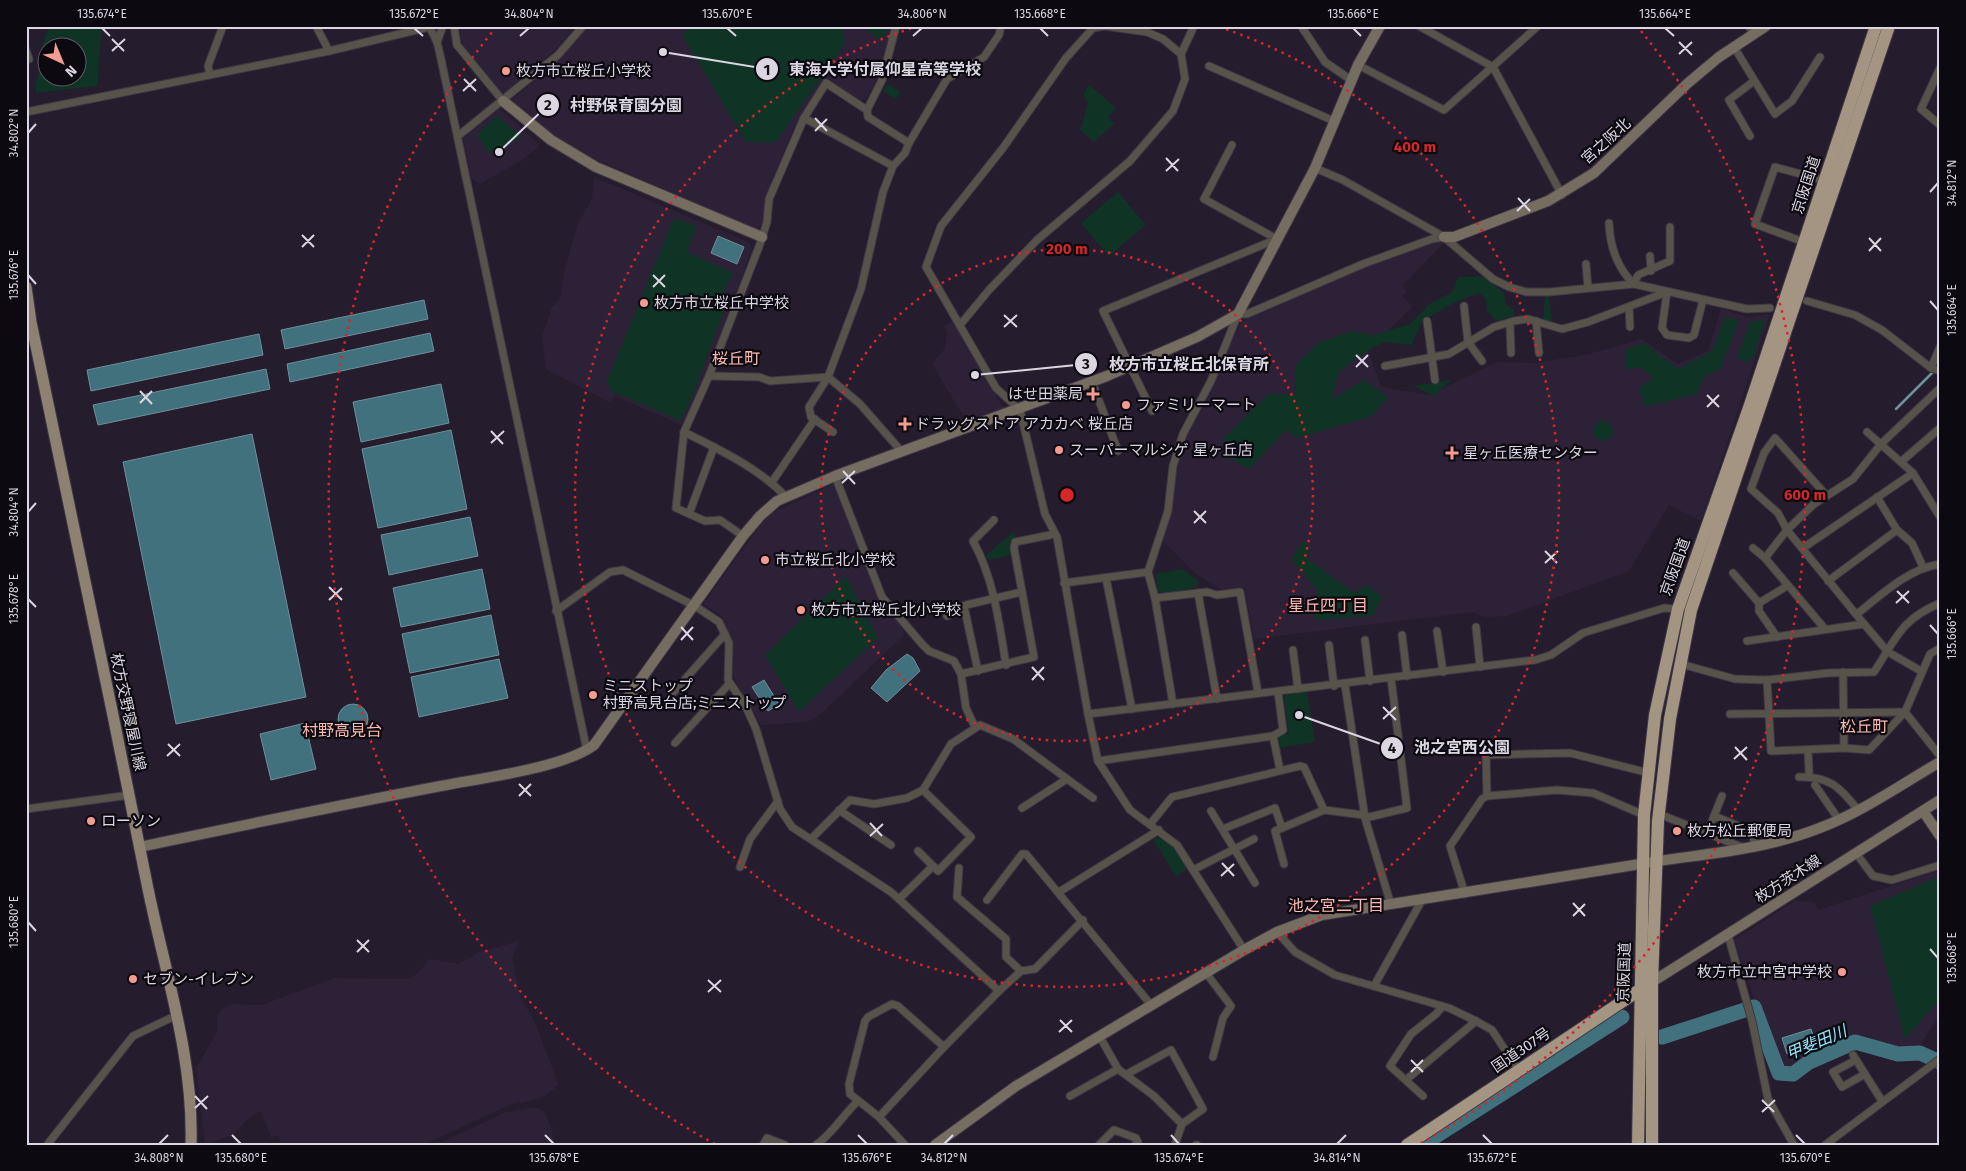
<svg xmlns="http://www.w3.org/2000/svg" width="1966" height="1171" font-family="'Fira Sans','Noto Sans JP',sans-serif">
<rect width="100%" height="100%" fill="#251d2d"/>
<g fill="#2d2137">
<path d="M459 26H576L555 50 504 93H500L463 46Z"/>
<path d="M588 26H893L880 72 867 98 859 101 825 80 794 128 765 198 764 219 758 229 595 159 555 136 513 103V99L561 58Z"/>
<path d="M498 108 540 145 524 159 480 184 472 179 463 139Z"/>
<path d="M594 177 750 243 752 249 700 391 682 425 615 396 609 402 546 369 542 337 552 307 560 299 564 272 578 223 592 199Z"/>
<path d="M1436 240 1444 243 1402 286 1407 291 1402 296 1413 306 1368 350 1381 387 1430 395 1497 362 1535 363 1589 354 1642 339 1678 364 1708 351 1721 309 1748 317 1770 314 1701 521 1669 505 1629 571 1507 616 1485 617 1472 612 1254 639 1245 588 1222 590 1195 573 1163 541 1171 510 1176 467 1184 439 1241 322 1365 268Z"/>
<path d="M953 321 1003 408 967 422 932 364 945 348 947 333 944 326Z"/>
<path d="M834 484 879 598 901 624 904 635 821 714 807 722 761 725 736 683 732 669 733 648 722 616 703 604 762 523 772 513Z"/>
<path d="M1940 870V1015L1917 1050 1856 1039 1802 1062 1792 1069 1781 1065 1756 1004 1734 940 1795 901 1814 902 1818 910Z"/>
<path d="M519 941 512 957 521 999 534 1020 558 1083 554 1089 541 1098 520 1103 518 1101 423 1145H282L278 1135 271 1138 261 1111 250 1117 233 1135 205 1144 196 1068 217 1032V1015L225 1007 233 1004 262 1005 334 978 408 979 418 973 429 959 459 964 479 952Z"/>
<path d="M533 1107 544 1111 551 1127 555 1145H436L504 1113Z"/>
</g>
<g fill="#0f3324" fill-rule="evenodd">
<path d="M53 26H102L97 86 36 93V82L43 59 41 50 47 31ZM48 48H78V78H48Z"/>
<path d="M691 26H842L845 44 775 143 746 142 682 35Z"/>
<path d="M862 26H890L880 40Z"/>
<path d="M888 84 901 92 896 99 883 91Z"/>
<path d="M1089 85 1116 108 1108 118 1115 123 1094 142 1080 130 1088 103 1083 94Z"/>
<path d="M497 116 522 137 488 153 477 134Z"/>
<path d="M1118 192 1146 225 1109 256 1081 223Z"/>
<path d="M674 218 697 226 687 252 733 273 722 295 728 299 693 395 681 421 611 391 607 381Z"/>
<path d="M1484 276 1504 293 1506 305 1514 309V316L1497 321 1487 311 1486 299 1479 293 1454 303 1422 321 1412 345 1384 342 1356 358 1339 372 1332 399 1364 380 1388 397 1372 416 1297 438 1286 430 1249 469 1223 454V439L1268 394H1296L1295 366 1318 343 1351 331 1372 335 1410 324 1429 304 1452 292 1458 277Z"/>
<path d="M1545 295 1549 296 1552 321 1543 320Z"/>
<path d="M1725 317 1739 320 1721 368 1704 377 1697 394 1645 407 1639 389 1653 377 1641 368 1625 369V350L1644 343 1678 369 1712 351Z"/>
<path d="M1765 319 1754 356 1747 362 1737 358 1750 322Z"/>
<path d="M1451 380 1434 396 1414 386Z"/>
<circle cx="1603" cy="431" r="10"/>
<path d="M1013 532 1016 536 1010 541 1012 555 988 560 985 556Z"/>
<path d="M1303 540 1309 548 1308 559 1354 593 1367 585 1382 597 1373 616 1317 620 1308 606 1319 592 1292 560Z"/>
<path d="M1182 569 1198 581V587L1165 594 1158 591 1156 574Z"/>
<path d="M846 576 878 638 799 712 765 655Z"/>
<path d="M1307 690 1315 742 1279 748 1278 738 1279 735 1289 733 1284 698 1288 693Z"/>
<path d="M1159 838 1174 845 1188 868 1176 876 1153 839Z"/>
<path d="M1940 876V999L1905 1039 1870 906Z"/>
</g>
<g fill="#40717d" stroke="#6e8f9b">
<path d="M718 236 744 247 737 264 711 253Z"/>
<path d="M424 300 428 319 285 349 281 330Z"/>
<path d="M430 333 434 351 290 382 287 364Z"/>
<path d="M259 334 263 355 91 391 87 370Z"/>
<path d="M266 369 270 389 98 425 93 405Z"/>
<path d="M441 384 449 423 361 442 353 402Z"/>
<path d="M451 430 467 509 378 528 362 449Z"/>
<path d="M252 434 306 697 176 724 123 462Z"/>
<path d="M470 517 478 556 389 575 381 535Z"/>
<path d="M482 569 490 609 401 627 393 588Z"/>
<path d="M491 615 499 655 410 673 402 634Z"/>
<path d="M907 654 913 658 920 671 887 702 871 688 886 670Z"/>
<path d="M499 659 508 698 419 717 411 677Z"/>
<path d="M764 680 779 704 768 711 752 687Z"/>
<circle cx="353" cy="719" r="15"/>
<path d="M305 723 316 769 271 780 260 734Z"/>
<path d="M1811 1029 1816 1045 1787 1054 1782 1038Z"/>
</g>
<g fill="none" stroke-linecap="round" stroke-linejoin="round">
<path stroke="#6e8f9b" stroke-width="2.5" d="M1896 409 1940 365"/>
<g stroke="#40717d" stroke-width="15">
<path d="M1662 1037 1754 1007 1779 1073 1793 1074 1809 1062 1855 1042 1898 1054 1920 1053 1940 1062"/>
<path d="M1422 1145 1622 1017"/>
</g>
<defs>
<g id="street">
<path d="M316 26 329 51"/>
<path d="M429 26 437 42 441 59 587 751"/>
<path d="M454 26 457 45 503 101"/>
<path d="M896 26 882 80 867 110 868 117 909 143 905 153 893 166 883 192 861 289 828 377 860 404 902 452"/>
<path d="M1301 26 1325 62 1351 80"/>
<path d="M1419 26 1493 67 1562 195"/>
<path d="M1748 26 1754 33"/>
<path d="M437 42 443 26"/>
<path d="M1734 47 1775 114 1792 101 1820 57"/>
<path d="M26 50 29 59H26"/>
<path d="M1181 54 1163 39 1147 32 1105 26 1093 28 1066 58 1003 148 941 226 926 267 996 388 1020 410 1045 514 1057 537 1088 714 1098 761 1130 810 1177 845 1244 950"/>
<path d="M1358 65 1444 110 1538 26"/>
<path d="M1209 66 1334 121"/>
<path d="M1940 68 1921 109 1940 125"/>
<path d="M210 74 208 66 223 26"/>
<path d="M26 112 329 51 429 27"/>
<path d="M804 118 893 166"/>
<path d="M458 136 558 55 583 26"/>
<path d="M1750 136 1729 100 1754 81"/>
<path d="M909 143 947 79 984 57 999 35 1001 26"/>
<path d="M1232 145 1204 199 1277 239"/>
<path d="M1315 168 1343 180 1444 237 1493 279 1509 287 1526 292H1549L1634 284 1747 309 1770 308"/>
<path d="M1609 223C1610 245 1617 268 1634 284L1638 275 1670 261V227"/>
<path d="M1804 242 1755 224 1775 167 1823 180"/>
<path d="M1650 256 1651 271"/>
<path d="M1586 264 1588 288"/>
<path d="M1807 301 1855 315 1882 330 1931 368 1940 371"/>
<path d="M1464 306 1468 342 1482 361"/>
<path d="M1629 307 1630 327"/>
<path d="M1427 321 1435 380"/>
<path d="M1536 321 1539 353"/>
<path d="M1510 324 1511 353"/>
<path d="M960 325 989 290 1037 240 1130 161 1173 111 1185 79 1181 54 1194 26"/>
<path d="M1385 366 1449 354 1494 327 1514 321 1528 319 1562 329 1588 322 1667 292 1662 328 1667 335 1689 338 1694 335 1703 300"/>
<path d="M1931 368 1940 347"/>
<path d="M709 376 759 377 770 381 828 377"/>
<path d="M828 377 809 407 811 417 833 432"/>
<path d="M1092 382 1118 451"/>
<path d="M1152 411 1103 311 1277 239"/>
<path d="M684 432C720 450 759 468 786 497"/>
<path d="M1867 432 1913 473 1940 517"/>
<path d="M1902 461 1940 428"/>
<path d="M835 476 882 597 922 644 929 651 954 661 961 674 966 708 975 727"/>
<path d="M772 482 815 419"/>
<path d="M1827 496 1775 438 1764 453 1751 489 1778 513 1787 530 1814 504 1853 479 1881 444 1940 388"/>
<path d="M1877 497 1897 530 1912 543 1923 567"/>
<path d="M689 514 714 447"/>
<path d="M994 520 973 541C994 579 999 622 1006 665"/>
<path d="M743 536 720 520 705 521 676 508 684 432 709 376 760 244 767 222 769 199 804 118 826 83 867 110"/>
<path d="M1753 548 1765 558 1825 629"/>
<path d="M1803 548 1913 473"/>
<path d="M1765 558 1787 530 1864 624"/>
<path d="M1148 572 1168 511 1173 466 1183 434 1211 381 1238 314H1247L1363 264 1432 239 1444 237"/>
<path d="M1733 573 1759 603V611L1777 637"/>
<path d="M1106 578 1132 709"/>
<path d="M1828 581 1897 530"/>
<path d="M1064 583 1148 572 1155 598 1173 704"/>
<path d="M1198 593 1217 699"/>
<path d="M1155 598 1207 592 1217 595 1240 592 1258 693"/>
<path d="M1759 603 1787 586"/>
<path d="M964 606 978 671"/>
<path d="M556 611 610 572 623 570 695 606 719 622 729 643 728 680 746 707 756 729 780 809 792 827 891 892 999 991"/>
<path d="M1857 614C1882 594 1908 569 1940 564"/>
<path d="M947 616 966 605 1022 592"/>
<path d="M1476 627 1480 667"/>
<path d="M1437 631 1443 672"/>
<path d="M1402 635 1407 676"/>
<path d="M1365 640 1370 681"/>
<path d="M1747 641 1864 624 1888 652 1921 671"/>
<path d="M1329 645 1334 686"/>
<path d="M1293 650 1298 689"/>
<path d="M1681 664 1735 679 1767 680 1828 673 1874 672C1896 639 1900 620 1940 603"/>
<path d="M1843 672 1844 748"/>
<path d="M961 674 1034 657 1014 548 1015 542 1055 534"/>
<path d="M1767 680 1771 751 1844 748 1869 750 1905 712 1930 654 1940 648"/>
<path d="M1345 685 1365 818 1391 905"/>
<path d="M671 695 725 634"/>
<path d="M1905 712 1940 756"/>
<path d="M1088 714 1535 660 1551 655 1583 633 1664 608 1678 609"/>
<path d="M1730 714 1905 712"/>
<path d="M1273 736 1280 770"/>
<path d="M675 743 730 683"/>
<path d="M1808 750 1809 772"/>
<path d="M1098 761 1273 736 1283 730 1278 692"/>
<path d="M1799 777C1829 776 1840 787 1858 810"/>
<path d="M1815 785 1839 820"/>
<path d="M1487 796 1486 755 1570 753 1649 773"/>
<path d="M1022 808 1067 779"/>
<path d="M26 809 130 795"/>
<path d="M839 810 891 845"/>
<path d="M1211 811 1255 883"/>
<path d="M1659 814 1744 848"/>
<path d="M1714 816 1722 796"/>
<path d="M1365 818 1407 808 1391 678"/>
<path d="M1151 823 1172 797 1300 766 1304 767 1324 810 1364 815"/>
<path d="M1223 829 1275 808 1282 828"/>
<path d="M1707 833 1714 816 1751 831 1756 847"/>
<path d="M812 838 850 800 874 804 907 798 923 790 951 744 980 725 1013 739 1093 798"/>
<path d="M918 851 938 871 971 837 923 790"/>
<path d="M1856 853 1873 876 1892 880 1940 865"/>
<path d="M1284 864 1275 831 1324 810"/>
<path d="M740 867 750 839 778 801"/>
<path d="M959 868 957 897 1006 939V957L1021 971"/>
<path d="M1193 870 1254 839"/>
<path d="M1059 892 1159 830"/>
<path d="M1465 894 1450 846 1482 799 1487 796 1557 790 1593 793 1644 815"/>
<path d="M899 899 933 866"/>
<path d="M987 900 1022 854H1026L1152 1006"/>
<path d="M1277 932 1295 952 1335 975 1449 1008 1476 1021 1492 1030 1519 1071"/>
<path d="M1728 935 1752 1021 1768 1099 1794 1145"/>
<path d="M1206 973 1231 1006 1223 1018 1213 1057"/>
<path d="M1374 986 1422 900"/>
<path d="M1100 1037 1118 1069 1154 1096 1182 1124 1203 1109 1171 1050 1127 1074"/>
<path d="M1853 1055 1882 1101"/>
<path d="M1856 1060 1833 1072 1842 1087 1865 1074"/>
<path d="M1407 1079 1476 1021"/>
<path d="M1070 1096 1118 1069"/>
<path d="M1423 1096 1390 1066 1411 1034 1436 1014 1442 1007"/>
<path d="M879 1117 944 1047 999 991 1021 971 1035 969 1083 920"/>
<path d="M47 1145 133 1036 177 1015"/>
<path d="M763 1145 767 1138 785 1145"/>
<path d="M816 1145C833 1133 843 1115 858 1101"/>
<path d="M905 1145 879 1117 850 1094 849 1084 865 1021 868 1017 892 1004 898 1006 944 1047"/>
<path d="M1099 1145 1114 1130 1136 1138 1138 1142 1135 1145"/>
<path d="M1175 1145 1182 1124"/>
<path d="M1196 1145H1197"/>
<path d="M1825 1145 1940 1059"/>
</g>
<g id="secondary">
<path d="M503 101 551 140 596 167 762 237"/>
<path d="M1444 237H1454L1548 201 1594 173 1688 83 1719 57 1766 26"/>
<path d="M1923 811 1940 836"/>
<path d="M139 847C240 826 340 805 441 786 481 778 564 768 594 745L743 536 760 516 777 501 835 476 1107 376 1197 337 1238 314 1315 168 1358 65 1380 26"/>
<path d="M1652 982 1940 800"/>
<path d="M935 1145 1016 1086 1244 950 1277 932 1322 915C1428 899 1534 881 1640 864 1699 854 1760 851 1817 829 1861 813 1900 785 1940 762"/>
</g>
<path id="primary" d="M26 287 31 322C70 507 109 693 146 879 163 967 194 1055 191 1145"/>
<g id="highway">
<path d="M1407 1145 1644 987"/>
<path d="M1638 1145 1644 815 1655 715 1678 609 1750 405 1876 26"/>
<path d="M1652 1145V982L1658 821 1670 719 1691 610 1889 26"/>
</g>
</defs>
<use href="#street" stroke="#3e3746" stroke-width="9"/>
<use href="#secondary" stroke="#3e3746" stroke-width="12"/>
<use href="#primary" stroke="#3e3746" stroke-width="13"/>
<use href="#highway" stroke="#3e3746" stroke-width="14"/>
<use href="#street" stroke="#57524a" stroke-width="7"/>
<use href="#secondary" stroke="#766d61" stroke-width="10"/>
<use href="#primary" stroke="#8d8272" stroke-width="11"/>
<use href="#highway" stroke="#a39582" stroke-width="12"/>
</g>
<path fill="none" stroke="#dbd6e1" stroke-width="2" d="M102 28 110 36M414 28 423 36M727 28 736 36M1040 28 1048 36M1353 28 1361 36M1665 28 1674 36M520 36 529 28M913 36 922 28M112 39 124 51M1679 42 1692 55M112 51 125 39M1679 54 1692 42M464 79 476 91M463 91 476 79M815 118 827 131M815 131 827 119M28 133 36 124M1166 158 1178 171M1166 171 1179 159M1930 192 1938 183M1518 198 1530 211M1517 211 1530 199M302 235 314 247M1869 238 1881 251M302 247 314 235M1869 251 1881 238M28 275 36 284M653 275 665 287M653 287 665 275M1930 301 1938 310M1004 315 1017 327M1004 327 1017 315M1356 355 1368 367M1356 367 1368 355M140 391 152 404M1707 395 1719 407M140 403 152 391M1707 407 1719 395M491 431 503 444M491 443 504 431M843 471 855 484M842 483 855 471M1194 511 1206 523M28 512 36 503M1194 523 1206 511M1545 551 1557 563M1545 563 1558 551M329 587 342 600M1897 591 1909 603M28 599 36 607M329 600 342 588M1896 603 1909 591M1930 625 1938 634M681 627 693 640M681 640 693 627M1032 667 1044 680M1032 680 1044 667M1383 707 1396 720M1383 719 1396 707M168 744 180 756M1735 747 1747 760M167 756 180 744M1734 759 1747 747M519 784 531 796M519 796 531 784M870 823 882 836M870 836 883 824M1222 863 1234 876M1221 876 1234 864M1573 903 1585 916M1573 916 1585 904M28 922 36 931M357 940 369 952M1930 949 1938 958M357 952 369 940M708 980 721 992M708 992 721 980M1060 1020 1072 1032M1059 1032 1072 1020M1411 1060 1423 1072M1411 1072 1423 1060M195 1096 207 1109M1762 1100 1774 1112M195 1108 208 1096M1762 1112 1775 1100M232 1135 241 1144M545 1135 554 1144M858 1135 867 1144M1171 1135 1179 1144M1483 1135 1492 1144M1796 1135 1805 1144M159 1144 168 1135M944 1144 953 1135M1337 1144 1346 1135"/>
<g fill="none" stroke="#d62828" stroke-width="2.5" stroke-dasharray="2.5 5">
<circle cx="1067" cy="495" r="246"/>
<path d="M1219 27A492 492 0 1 1 915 27"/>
<path d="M715 1144A738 738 0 0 1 493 31M1641 31A738 738 0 0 1 1419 1144"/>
</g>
<g fill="#f59c90" stroke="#0c0910" stroke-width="2">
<circle cx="506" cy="71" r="5"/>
<circle cx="644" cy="303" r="5"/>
<path d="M1090.5 386.5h5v5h5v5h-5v5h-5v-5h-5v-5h5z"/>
<circle cx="1126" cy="405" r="5"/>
<path d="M902.5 416.5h5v5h5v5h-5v5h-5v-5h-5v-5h5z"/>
<circle cx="1059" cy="450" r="5"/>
<path d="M1449.5 445.5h5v5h5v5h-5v5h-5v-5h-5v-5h5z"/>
<circle cx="765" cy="560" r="5"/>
<circle cx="801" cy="610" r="5"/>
<circle cx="593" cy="695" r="5"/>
<circle cx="91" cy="821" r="5"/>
<circle cx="1677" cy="831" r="5"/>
<circle cx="1842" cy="972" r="5"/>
<circle cx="133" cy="979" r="5"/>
</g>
<g text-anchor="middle" stroke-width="4.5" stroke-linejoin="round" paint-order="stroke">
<g font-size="15" fill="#dbd6e1" stroke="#0c0910" text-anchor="start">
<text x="516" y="76">枚方市立桜丘小学校</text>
<text x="654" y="308">枚方市立桜丘中学校</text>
<text x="1083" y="399" text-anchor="end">はせ田薬局</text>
<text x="1136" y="410">ファミリーマート</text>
<text x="915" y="429">ドラッグストア アカカベ 桜丘店</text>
<text x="1069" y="455">スーパーマルシゲ 星ヶ丘店</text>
<text x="1463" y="458">星ヶ丘医療センター</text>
<text x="775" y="565">市立桜丘北小学校</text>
<text x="811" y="615">枚方市立桜丘北小学校</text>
<text x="603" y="691">ミニストップ<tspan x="603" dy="17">村野高見台店;ミニストップ</tspan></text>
<text x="101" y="826">ローソン</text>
<text x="1687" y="836">枚方松丘郵便局</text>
<text x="1832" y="977" text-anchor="end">枚方市立中宮中学校</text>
<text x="143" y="984">セブン-イレブン</text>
</g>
<g font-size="15" fill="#dbd6e1" stroke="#0c0910">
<text transform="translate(1606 141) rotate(-42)" y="5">宮之阪北</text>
<text transform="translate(1806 185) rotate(-72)" y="5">京阪国道</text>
<text transform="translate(1675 567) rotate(-70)" y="5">京阪国道</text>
<text transform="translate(128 712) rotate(78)" y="5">枚方交野寝屋川線</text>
<text transform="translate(1788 879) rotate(-33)" y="5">枚方茨木線</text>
<text transform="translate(1624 972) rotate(-88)" y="5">京阪国道</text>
<text transform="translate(1521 1050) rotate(-34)" y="5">国道307号</text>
</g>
<g font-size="16" fill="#febab0" stroke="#0c0910">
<text x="736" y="364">桜丘町</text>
<text x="1328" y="611">星丘四丁目</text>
<text x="1864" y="732">松丘町</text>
<text x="342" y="736">村野高見台</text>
<text x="1336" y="911">池之宮二丁目</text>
</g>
<g font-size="16" font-style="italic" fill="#93e8fc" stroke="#0c0910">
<text transform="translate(1816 1042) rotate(-23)" y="6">甲斐田川</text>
</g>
</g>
<circle cx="1067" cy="495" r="8" fill="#d62828" stroke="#0c0910" stroke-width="2.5"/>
<g font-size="15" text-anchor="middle" font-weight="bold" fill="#d62828" stroke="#0c0910" stroke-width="4.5" stroke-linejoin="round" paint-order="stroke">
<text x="1415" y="152">400 m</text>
<text x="1067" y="254">200 m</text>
<text x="1805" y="500">600 m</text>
</g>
<path fill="none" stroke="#dbd6e1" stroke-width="2" d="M663 52L767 69M499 152L548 105M975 375L1086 364M1299 715L1392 748"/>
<g fill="#dbd6e1" stroke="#0c0910" stroke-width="2">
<circle cx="663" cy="52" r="5"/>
<circle cx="499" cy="152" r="5"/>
<circle cx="975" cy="375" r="5"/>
<circle cx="1299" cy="715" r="5"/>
<circle cx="767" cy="69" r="12"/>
<circle cx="548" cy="105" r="12"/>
<circle cx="1086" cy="364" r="12"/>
<circle cx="1392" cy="748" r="12"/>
</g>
<g font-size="15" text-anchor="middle" font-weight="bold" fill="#111">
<text x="767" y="75">1</text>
<text x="548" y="110">2</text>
<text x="1086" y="369">3</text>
<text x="1392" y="753">4</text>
</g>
<g font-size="16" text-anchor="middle" font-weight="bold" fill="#dbd6e1" stroke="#0c0910" stroke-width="4.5" stroke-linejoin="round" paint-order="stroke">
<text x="885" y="75">東海大学付属仰星高等学校</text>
<text x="626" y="111">村野保育園分園</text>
<text x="1189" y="370">枚方市立桜丘北保育所</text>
<text x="1462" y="753">池之宮西公園</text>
</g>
<rect width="1966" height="1171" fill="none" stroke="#0c0910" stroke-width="55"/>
<g transform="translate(62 62) rotate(136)"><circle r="24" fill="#0c0910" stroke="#5f5b64"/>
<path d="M0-4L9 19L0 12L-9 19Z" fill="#f59c90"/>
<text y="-8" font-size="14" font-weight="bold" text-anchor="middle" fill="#dbd6e1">N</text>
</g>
<rect x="28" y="28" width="1910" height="1116" fill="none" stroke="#dbd6e1" stroke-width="2"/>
<g font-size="12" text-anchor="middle" fill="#dbd6e1">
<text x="102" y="18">135.674°E</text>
<text x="414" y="18">135.672°E</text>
<text x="529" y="18">34.804°N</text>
<text x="727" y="18">135.670°E</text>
<text x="922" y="18">34.806°N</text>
<text x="1040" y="18">135.668°E</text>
<text x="1353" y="18">135.666°E</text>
<text x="1665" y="18">135.664°E</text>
<text transform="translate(14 133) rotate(-90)" y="4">34.802°N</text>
<text transform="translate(1952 183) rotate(-90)" y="4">34.812°N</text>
<text transform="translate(14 275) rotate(-90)" y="4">135.676°E</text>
<text transform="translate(1952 310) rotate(-90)" y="4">135.664°E</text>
<text transform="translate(14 512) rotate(-90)" y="4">34.804°N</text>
<text transform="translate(14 599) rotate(-90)" y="4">135.678°E</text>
<text transform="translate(1952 634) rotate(-90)" y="4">135.666°E</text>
<text transform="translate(14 922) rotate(-90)" y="4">135.680°E</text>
<text transform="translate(1952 958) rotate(-90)" y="4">135.668°E</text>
<text x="159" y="1162">34.808°N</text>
<text x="241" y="1162">135.680°E</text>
<text x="554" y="1162">135.678°E</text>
<text x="867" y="1162">135.676°E</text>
<text x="944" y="1162">34.812°N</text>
<text x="1179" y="1162">135.674°E</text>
<text x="1337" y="1162">34.814°N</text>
<text x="1492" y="1162">135.672°E</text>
<text x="1805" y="1162">135.670°E</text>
</g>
</svg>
